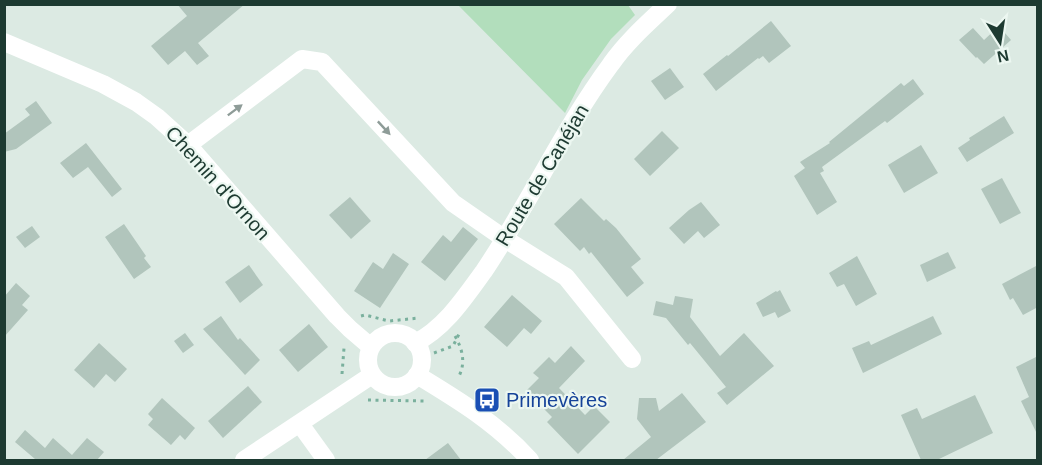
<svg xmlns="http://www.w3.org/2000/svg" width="1042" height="465" font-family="Arial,sans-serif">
<rect width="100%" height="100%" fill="#dceae3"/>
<path fill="#b2debc" d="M458 5H628L635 15 611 39 582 80 565 113Z"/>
<g fill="#b1c5bc">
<path d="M177 4H245L198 43 209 56 197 65 185 51 168 65 151 46 187 16Z"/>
<path d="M771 21 791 46 769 63 763 56 759 59 758 58 716 91 703 74 727 55 728 56Z"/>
<path d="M999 26 1011 40 984 64 977 57 976 58 959 40 973 28 984 40Z"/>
<path d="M670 68 684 87 665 100 651 81Z"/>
<path d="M913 79 924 94 887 123 885 121 822 167 824 171 820 173 837 202 817 215 794 176 805 168 800 162 830 143 829 142 901 83 904 86Z"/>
<path d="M36 101 52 123 16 149 4 152V134L30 115 25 109Z"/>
<path d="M1004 116 1014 133 967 162 958 148 970 140 969 138Z"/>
<path d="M662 131 679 148 650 176 634 159Z"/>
<path d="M86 143 122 189 112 197 88 167 73 178 60 163Z"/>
<path d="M921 145 938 173 904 193 888 165Z"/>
<path d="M1002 178 1021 213 1000 224 981 189Z"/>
<path d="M350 197 371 221 351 239 329 215Z"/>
<path d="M581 198 604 221 606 219 616 228 641 259 631 267 644 283 627 297 591 252 589 254 584 247 580 251 554 224Z"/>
<path d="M701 202 720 225 704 238 698 231 684 244 669 228 689 210Z"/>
<path d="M124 224 146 256 144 258 151 267 134 279 105 237Z"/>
<path d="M32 226 40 237 25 248 16 237Z"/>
<path d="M463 227 478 239 445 281 421 262 443 235 451 242Z"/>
<path d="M948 252 956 268 927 282 920 265Z"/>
<path d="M393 253 409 264 380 308 354 291 373 262 383 269Z"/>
<path d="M857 256 877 294 856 306 844 284 837 287 829 273Z"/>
<path d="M249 265 263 285 240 303 225 282Z"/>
<path d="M1038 265V307L1023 315 1013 298 1010 300 1002 284Z"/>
<path d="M16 283 30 296 22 305 28 310 4 337V297Z"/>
<path d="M780 290 791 311 778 318 775 312 763 317 756 303 776 291 777 292Z"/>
<path d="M512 295 542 321 531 334 524 328 507 347 484 327Z"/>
<path d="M675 296 693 299 690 317 720 356 744 333 774 366 727 405 717 393 726 387 690 343 688 345 666 318 653 315 656 301 673 305Z"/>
<path d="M221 316 238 340 240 338 260 360 245 375 203 329Z"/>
<path d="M933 316 942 334 863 373 852 348 869 341 871 345Z"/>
<path d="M309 324 328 347 298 372 279 350Z"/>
<path d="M185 333 194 345 183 353 174 341Z"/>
<path d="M99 343 127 369 115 382 106 374 94 388 74 370Z"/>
<path d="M571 346 585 361 559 388 585 415 594 406 610 422 578 454 547 422 552 417 526 391 539 378 533 373 549 357 555 363Z"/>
<path d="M1038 356V436L1021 401 1029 397 1016 367Z"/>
<path d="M248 386 262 402 223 438 208 421Z"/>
<path d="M682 393 706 422 656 460H623L651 437 637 419 639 398H656L659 411Z"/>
<path d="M975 395 993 433 937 460H921L901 415 917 408 922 419Z"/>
<path d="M162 398 195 428 185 440 180 435 171 445 148 425 153 419 148 414Z"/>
<path d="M25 430 45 448 53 438 72 455 87 438 104 452 97 460H34L35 459 15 442Z"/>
<path d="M448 443 461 460H425Z"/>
</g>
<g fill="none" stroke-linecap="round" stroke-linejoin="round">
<g stroke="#7ab09d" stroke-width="3" stroke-dasharray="3 4.5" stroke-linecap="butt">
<path d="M361 316 365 315 389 321 419 318"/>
<path d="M455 336C463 350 466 364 458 378"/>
<path d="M434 353 453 346 460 332"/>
<path d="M342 374 344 348"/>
<path d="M368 400 424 401"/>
</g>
<g stroke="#fff" stroke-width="18">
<path d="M188 145 302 59 322 62 453 203 505 239 566 277 632 359"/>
<path d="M300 424 326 460"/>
</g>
<g stroke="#fff" stroke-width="18">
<path d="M4 42 103 84 136 102 157 117 188 145 337 316 350 329 371 347"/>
<circle cx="395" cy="360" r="27"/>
<path d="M415 343C445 328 465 297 484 271 529 204 563 129 611 64 627 41 648 23 668 4"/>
<path d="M417 375C460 401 496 423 530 460"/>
<path d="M244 460 372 375"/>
</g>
</g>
<defs><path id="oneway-solid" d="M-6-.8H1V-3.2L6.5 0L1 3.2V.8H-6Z" transform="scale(1.5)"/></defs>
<g fill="#8e9c98">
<use href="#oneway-solid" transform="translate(235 110) rotate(-37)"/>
<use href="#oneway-solid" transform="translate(384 128) rotate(47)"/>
</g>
<defs>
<symbol id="bus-square" viewBox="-11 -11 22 22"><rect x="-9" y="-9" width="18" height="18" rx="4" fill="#1a4fb4" stroke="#ecf7f1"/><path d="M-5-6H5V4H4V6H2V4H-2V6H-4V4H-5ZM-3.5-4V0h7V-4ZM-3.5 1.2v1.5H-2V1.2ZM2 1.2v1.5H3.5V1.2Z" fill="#fff"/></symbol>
</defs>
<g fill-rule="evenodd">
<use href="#bus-square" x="472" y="385" width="30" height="30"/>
</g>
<g text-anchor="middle" stroke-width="4.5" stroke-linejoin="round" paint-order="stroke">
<g font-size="20" fill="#1d3a31" stroke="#ecf7f1">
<text transform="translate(542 175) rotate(-59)" y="7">Route de Canéjan</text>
<text transform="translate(218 183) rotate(48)" y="7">Chemin d'Ornon</text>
</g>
<g font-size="20" fill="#164399" stroke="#ecf7f1" text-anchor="start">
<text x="506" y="407">Primevères</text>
</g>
</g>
<rect width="1042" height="465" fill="none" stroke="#1d3a31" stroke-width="12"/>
<g transform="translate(1000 42) rotate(168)" stroke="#ecf7f1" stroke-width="4.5" paint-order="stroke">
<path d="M0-4.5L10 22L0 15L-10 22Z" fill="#1d3a31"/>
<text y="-9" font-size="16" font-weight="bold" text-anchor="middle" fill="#1d3a31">N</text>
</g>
</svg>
